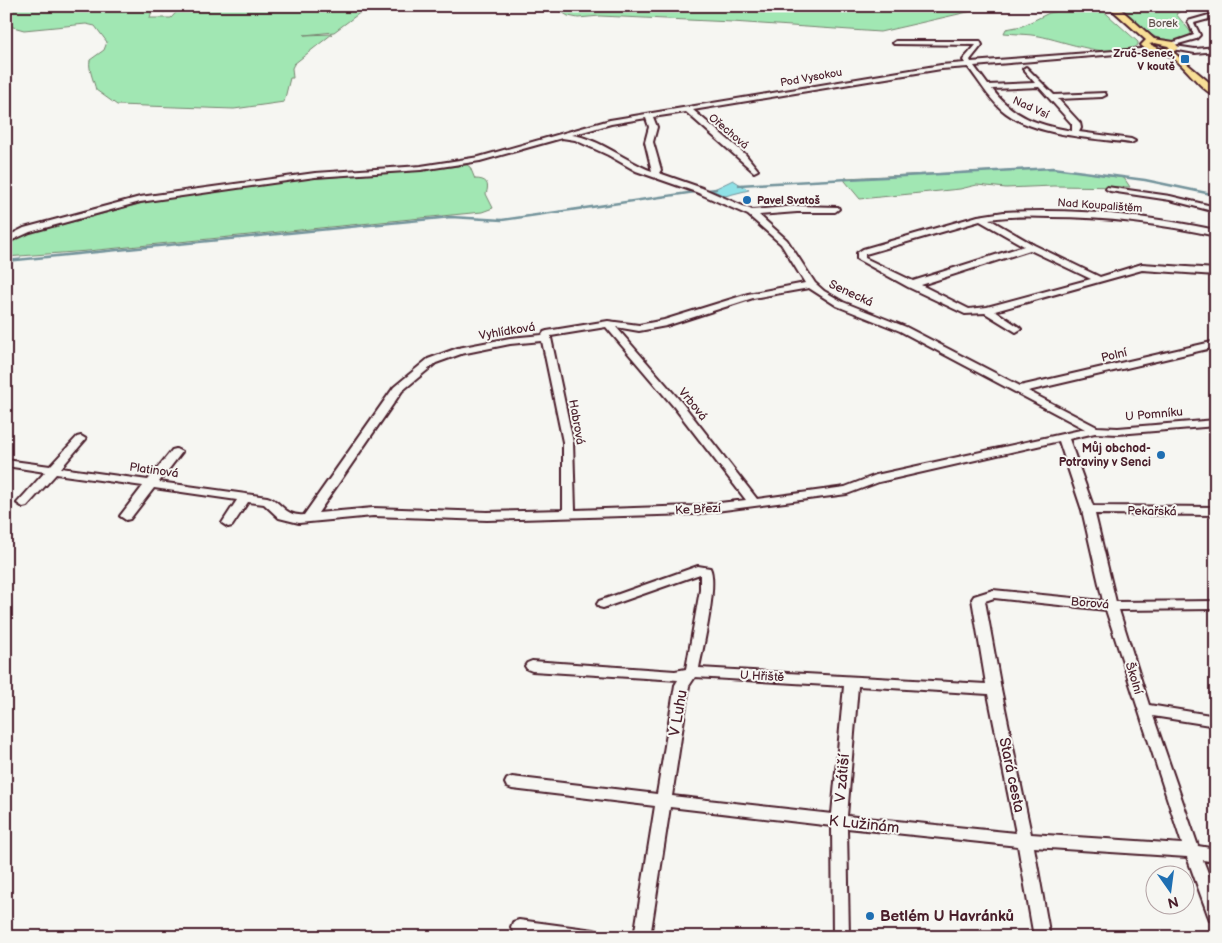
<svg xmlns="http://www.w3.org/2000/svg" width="1222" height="943" font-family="'Balsamiq Sans',sans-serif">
<rect width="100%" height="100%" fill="#f6f6f2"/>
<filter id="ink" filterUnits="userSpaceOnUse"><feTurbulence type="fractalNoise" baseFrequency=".02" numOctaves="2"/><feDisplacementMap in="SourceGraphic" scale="10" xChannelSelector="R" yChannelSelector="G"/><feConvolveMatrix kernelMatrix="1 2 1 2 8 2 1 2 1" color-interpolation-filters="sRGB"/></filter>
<g filter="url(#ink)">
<g fill="#a1e7b3" stroke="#76836f">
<path d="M6 6H153L150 18H171L182 6H369L334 32 304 35 332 34 294 64 292 68 293 78H290L284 102 234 109 117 105 96 90C94 81 88 69 90 60L104 50 107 42 95 26 86 24 24 30 6 25Z"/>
<path d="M552 6H994L880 32 732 22 600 16 578 18 568 16Z"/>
<path d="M1081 6H1098L1138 42V45C1120 63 1061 40 1039 36 1027 34 1015 34 1004 33L1006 29 1022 26 1049 13Z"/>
<path d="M1118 6H1189L1176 14 1190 31 1192 37C1159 52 1141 26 1118 6Z"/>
<path d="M467 165 470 167 475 179C486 179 490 183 486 194L493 208 482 212 88 251 6 257V247L16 239 30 233 151 201 304 179 415 171Z"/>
<path d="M1054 168 1124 178 1130 187 1053 186 1006 188 977 185 960 189 860 199 845 181V178Z"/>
</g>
<path fill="#8fe1e6" stroke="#73939b" d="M733 180 749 190 725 196 712 190Z"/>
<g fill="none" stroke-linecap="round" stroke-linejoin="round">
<path stroke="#73939b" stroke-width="2" d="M164 12 168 6"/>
<g stroke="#73939b" stroke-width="2.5">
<path d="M739 185 1053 168 1145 180 1216 195"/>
<path d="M708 190 716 189"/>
<path d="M6 261 451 217 502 220 695 192"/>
</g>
<defs>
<g id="minor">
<path d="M1216 13V17L1194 23 1200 35 1196 39 1171 46 1168 44 1194 35 1188 21Z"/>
<path d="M896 41H980L982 45 970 60 971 62 1153 48V50L1151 51 974 66 988 85 1035 83 1023 69 1026 67 1054 95 1105 93 1106 95 1102 97 1058 99 1080 123 1081 128 1079 132 1131 139 1135 141 1131 143C1093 138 1031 136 1001 109 988 97 979 81 968 67L941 69 693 110 745 154 758 170 754 172 686 112 653 117 657 127 653 142 661 170 659 173 702 188 752 210 797 206 838 207 839 209 835 212H797L759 215 787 240 815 283 824 291 843 302 906 327 1020 386 1216 341V347L1028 391 1097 427 1118 428 1216 420V426L1118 434 1095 433 1069 439 1093 506 1216 507V515L1095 514 1116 602 1216 601V609L1119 610 1149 705 1216 716V726L1153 716 1198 846 1216 849V862L1203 860 1216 893V922L1210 920 1208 915 1187 857 1034 847 1050 937H1034L1018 846 847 828 849 937H833L832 826 670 807 650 937H634L655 806 512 789 507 787 505 783 507 779 512 777 657 794 675 685 678 680 532 671 527 669 525 666 527 663 532 661 675 671 686 669 700 590V574L603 608 599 607 597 604 599 601 698 566 710 568C718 583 703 648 699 668L986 684 972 599 974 596 993 590 1103 601 1082 510 1059 441 879 482 847 494 693 514 487 520 373 516 299 523 279 518 264 504 248 502 232 526 228 527 222 523 237 500 154 488 130 519 126 520 120 516 143 486 56 474 27 506 23 507 17 503 45 472 6 466V460L50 466 77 437 81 436 86 439 61 468 148 480 172 450 176 449 182 452 159 482 267 497C282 501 284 517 304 515L394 387 428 359 458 348 510 338 542 335 544 332 547 331 608 321 639 325 664 320 748 294 805 283 781 244 748 215 696 192 636 171 608 155 575 140 562 138 480 161 421 170 315 177 140 202 30 232 6 243V237L24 228 140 197 315 173 421 166 479 157 610 120 941 65 965 63 963 60 976 45 894 44 893 43ZM1039 87 1072 124V131C1038 125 1013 117 992 89ZM646 118 649 127 645 142 652 171C627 162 598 138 572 135L611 124ZM809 288 837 306 900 331 1085 429 876 475 845 487 757 499 682 403 616 327 639 331 666 326 753 298ZM606 327 674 407 746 500 693 506 575 510 573 442 551 338V336ZM542 341 563 442V510L487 512 373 508 318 513 402 391 436 363 461 354 510 344ZM994 598 1106 610 1182 844 1031 834 1001 689 985 601ZM695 677 844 686 832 814 672 796 689 686ZM858 686 988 694 1016 833 847 816Z"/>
<path d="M1175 46 1195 49 1216 47V51L1195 53 1173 49V47Z"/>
<path d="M1107 187 1170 196 1216 207V212L1170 200 1110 191 1106 189Z"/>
<path d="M1004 212C1075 208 1146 215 1216 230V236C1161 224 1106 217 1051 217 1030 216 1009 216 989 219L1034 245 1100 277 1142 264 1216 269V275L1142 270 995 311 1019 327 1021 329 1016 332 985 313 965 314 908 287 857 259V253L863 249 978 216ZM980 221 1024 246 913 281 865 258V254L869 253ZM1030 250 1091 279 987 307 969 309 921 285Z"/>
<path d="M519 920 594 930 600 932 602 937C574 937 540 942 513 932L511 927 513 922Z"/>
</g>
<path id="major" d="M1108 6H1117L1154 39 1174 42 1179 48 1173 52 1216 88V96C1198 89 1185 62 1166 54 1157 51 1149 54 1141 45L1146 40ZM1155 43 1168 46 1170 48 1160 49 1149 44Z"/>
</defs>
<use href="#minor" stroke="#4a1f2b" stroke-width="4"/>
<use href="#major" stroke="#4a1f2b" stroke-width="4"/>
<use href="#minor" fill="#f6f6f2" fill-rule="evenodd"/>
<use href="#major" fill="#f9df96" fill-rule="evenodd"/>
</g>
</g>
<g fill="#1f6fb2" stroke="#f6f6f2" stroke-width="2">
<rect x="1180" y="54" width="10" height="10" rx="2.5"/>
<circle cx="747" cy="200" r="5"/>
<circle cx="1161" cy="455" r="5"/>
<circle cx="870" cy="916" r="5"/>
</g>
<g text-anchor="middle" stroke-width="4" stroke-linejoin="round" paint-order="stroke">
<g font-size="11" fill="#60514d" stroke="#f6f6f2">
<text x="1163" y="27">Borek</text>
</g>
<g font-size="11" font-weight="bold" fill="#4a1f2b" stroke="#f6f6f2" text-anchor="end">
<text x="1175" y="57">Zruč-Senec,<tspan x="1175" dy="13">V koutě</tspan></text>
<text x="757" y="204" text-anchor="start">Pavel Svatoš</text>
</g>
<g font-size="11" fill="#4a1f2b" stroke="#f6f6f2">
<text transform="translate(811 77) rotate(-10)" y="4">Pod Vysokou</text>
<text transform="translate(1031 107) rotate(24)" y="4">Nad Vsí</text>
<text transform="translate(729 131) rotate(40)" y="4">Ořechová</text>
<text transform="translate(1100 205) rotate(4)" y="4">Nad Koupalištěm</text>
</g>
<g font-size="12" fill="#4a1f2b" stroke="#f6f6f2">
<text transform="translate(851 293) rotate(25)" y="4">Senecká</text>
<text transform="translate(507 331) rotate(-9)" y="4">Vyhlídková</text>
<text transform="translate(1114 355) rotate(-13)" y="4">Polní</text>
<text transform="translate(693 404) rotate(51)" y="4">Vrbová</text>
<text transform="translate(1154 414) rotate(-5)" y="4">U Pomníku</text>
<text transform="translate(577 422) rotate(80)" y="4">Habrová</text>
<text transform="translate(154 470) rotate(8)" y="4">Platinová</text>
<text transform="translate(698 509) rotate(-3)" y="4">Ke Březí</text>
<text transform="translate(1152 511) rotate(1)" y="4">Pekařská</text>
<text transform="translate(1090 603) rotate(5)" y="4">Borová</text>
<text transform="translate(762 676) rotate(3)" y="4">U Hřiště</text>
<text transform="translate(1134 678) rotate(73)" y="4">Školní</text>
</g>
<g font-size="12" font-weight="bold" fill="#4a1f2b" stroke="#f6f6f2" text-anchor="end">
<text x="1151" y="452">Můj obchod-<tspan x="1151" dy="14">Potraviny v Senci</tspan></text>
</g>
<g font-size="15" fill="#4a1f2b" stroke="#f6f6f2">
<text transform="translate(678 713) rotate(-80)" y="5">V Luhu</text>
<text transform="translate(1012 775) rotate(78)" y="5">Stará cesta</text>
<text transform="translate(842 778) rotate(-85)" y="5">V zátiší</text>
<text transform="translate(864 824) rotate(6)" y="5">K Lužinám</text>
</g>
<g font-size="15" font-weight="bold" fill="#4a1f2b" stroke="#f6f6f2" text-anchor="start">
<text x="880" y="921">Betlém U Havránků</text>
</g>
</g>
<rect width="1222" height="943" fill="none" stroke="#f6f6f2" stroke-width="25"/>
<rect x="12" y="12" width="1197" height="918" fill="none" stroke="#4a1f2b" stroke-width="2" filter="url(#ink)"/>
<g transform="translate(1170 890) rotate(166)"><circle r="24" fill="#f6f6f2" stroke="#b1a0a2"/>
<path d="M0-4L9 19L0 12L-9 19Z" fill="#1f6fb2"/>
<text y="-8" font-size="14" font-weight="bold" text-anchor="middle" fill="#4a1f2b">N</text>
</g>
</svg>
